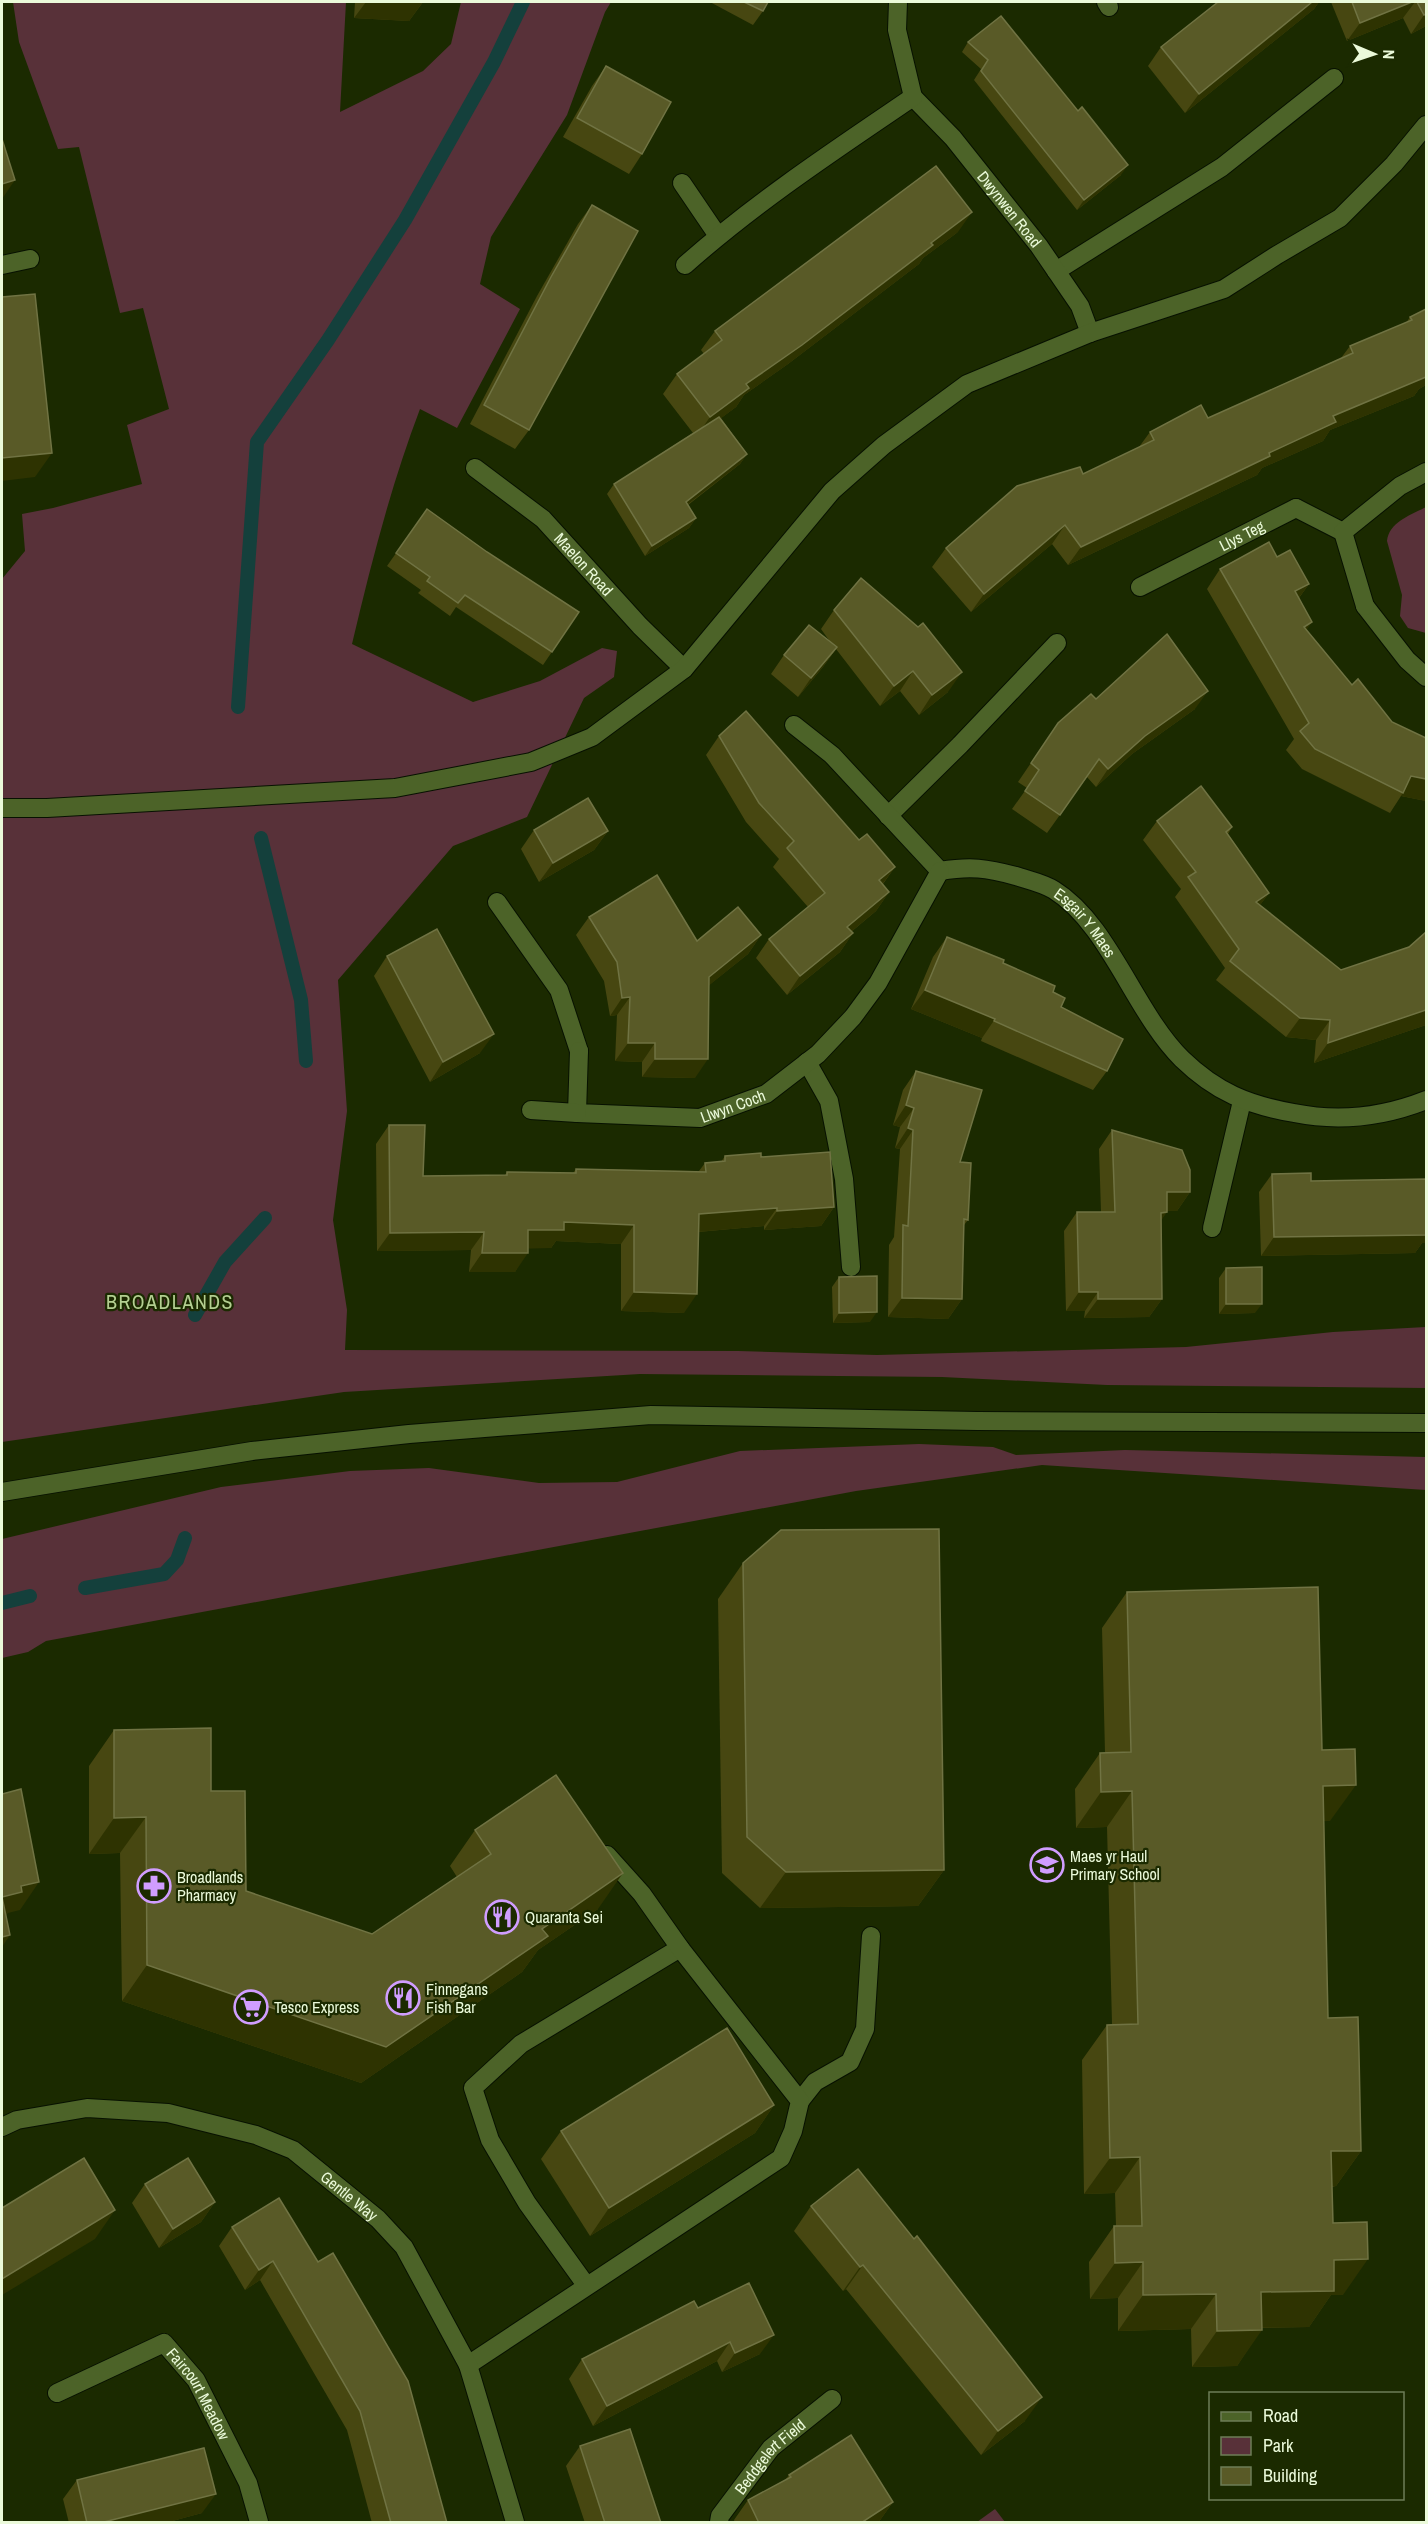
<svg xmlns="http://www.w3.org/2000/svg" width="1428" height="2524" font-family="'Archivo Narrow',sans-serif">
<rect width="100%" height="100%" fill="#1b2a00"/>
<g fill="#583139">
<path d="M13 2H346L340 112 423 71 451 44 461 2H611L605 12 567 115 491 237 480 284 520 309 457 428 420 409C391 485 371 564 352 644L473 702 540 681 602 648 617 651 614 677 584 698 527 817 453 846 338 980 347 1111 333 1220 347 1310 345 1350 738 1351 877 1355 1186 1347 1333 1332 1426 1327V1388L1107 1385 942 1377 640 1374 344 1392 2 1442V579L25 551 22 514 53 508 142 484 127 425 169 409 143 308 120 313 79 147 58 149 19 42Z"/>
<path d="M1426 507V633L1408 628 1400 616 1402 595 1387 541C1389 522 1411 515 1426 507Z"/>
<path d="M919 1444 993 1447 1016 1455 1125 1450 1426 1457V1490L1042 1465 856 1491 46 1641 28 1652 2 1658V1539L221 1487 350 1471 429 1468 539 1483 617 1482 740 1451Z"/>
<path d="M995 2509 1005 2522H977Z"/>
</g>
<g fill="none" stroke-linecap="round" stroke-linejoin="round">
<g stroke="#14403c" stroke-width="14">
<path d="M238 707 257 442 328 340 405 220 494 62 523 2"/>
<path d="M261 838 301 1000 306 1061"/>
<path d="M195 1315 225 1262 265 1218"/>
<path d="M85 1588 164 1574 177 1560 185 1538"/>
<path d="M2 1603 30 1596"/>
</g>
<defs>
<g id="service">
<path d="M1106 2 1109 7"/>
<path d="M1056 271 1222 167 1334 78"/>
<path id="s1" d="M1140 587 1296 508"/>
<path d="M1365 606 1407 660 1426 677"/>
<path d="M888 816 960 745 1057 643"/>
<path d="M497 902 559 990 579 1051"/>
<path d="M807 1062 829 1101 844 1179 851 1267"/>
<path d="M1212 1228 1242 1101"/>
<path d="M800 2101 815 2082 850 2062 865 2029 871 1936"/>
<path d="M586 2285 527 2203 490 2140 473 2088 521 2044 680 1948"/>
</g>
<g id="minor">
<path id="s2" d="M913 97 953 138 1039 246 1080 306 1090 333"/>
<path d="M682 183 718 236"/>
<path d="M2 265 30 259"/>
<path d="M685 265C756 202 835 150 913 97L897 30 898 2"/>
<path id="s3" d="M475 468 543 519 640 626 684 669"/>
<path d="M1296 508 1343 532"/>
<path d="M1365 606 1343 532 1400 486 1426 472"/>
<path id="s4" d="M794 725 832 755 940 871C971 866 986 868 1016 876 1028 880 1043 883 1054 890 1109 924 1135 1013 1182 1059 1216 1092 1248 1105 1294 1113 1339 1122 1383 1117 1426 1100"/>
<path id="s5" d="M579 1051 577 1113 700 1118 766 1094 818 1054 853 1017 878 983 940 871"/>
<path d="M531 1110 577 1113"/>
<path d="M468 2365 781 2158 793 2131 800 2101 680 1948 642 1894 607 1855"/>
<path id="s6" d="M57 2393 164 2343 196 2380 248 2483 259 2522"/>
<path id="s7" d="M719 2522 720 2516 771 2448 832 2399"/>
</g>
<g id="tertiary">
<path d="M2 808H47L395 788 531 762 592 737 684 669 832 491 884 445 967 384 1090 333 1224 289 1277 255 1340 218 1394 164 1426 125"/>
<path id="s8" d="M2 2127 17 2120 87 2108 168 2113 256 2135 293 2150 378 2219 404 2247 468 2365 515 2522"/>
</g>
<path id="secondary" d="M2 1492 252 1451 409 1434 651 1415 977 1421 1426 1423"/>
</defs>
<use href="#service" stroke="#071100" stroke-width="20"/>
<use href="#minor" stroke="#071100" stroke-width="20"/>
<use href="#tertiary" stroke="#071100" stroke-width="20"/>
<use href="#secondary" stroke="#071100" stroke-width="20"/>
<use href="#service" stroke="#4c6328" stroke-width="18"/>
<use href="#minor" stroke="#4c6328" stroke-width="18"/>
<use href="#tertiary" stroke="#4c6328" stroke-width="18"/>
<use href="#secondary" stroke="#4c6328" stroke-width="18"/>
</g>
<g fill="#474711">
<path d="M355 2H423L409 21 354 18Z"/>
<path d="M710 2H768L763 11 753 25Z"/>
<path d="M1218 2H1319L1314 9 1185 113 1148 66 1161 47Z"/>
<path d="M1331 2H1426V26L1411 34 1403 18 1347 41Z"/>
<path d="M968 42 1078 111 1121 175 1077 210 974 80 981 69 962 52Z"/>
<path d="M606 66 642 154 629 174 563 137 592 86Z"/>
<path d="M592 205 529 430 515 449 470 424 537 296 578 224Z"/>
<path d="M958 232 923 258 919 264 788 364 744 395 736 407 721 418 747 454 740 464 688 505 696 518 689 528 645 556 607 494 614 484 693 433 663 394 677 374 704 354 701 350 715 331Z"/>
<path d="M1426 309V385L1419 389 1414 396 1330 430 1323 441 1262 468 1257 475 1068 565 1052 544 971 612 932 567 946 548 1139 447 1150 432 1208 418 1341 358 1350 346 1406 323 1410 317Z"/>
<path d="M427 509 487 552 579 612 543 665 456 607 450 616 418 593 421 590 387 566Z"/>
<path d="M1277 557 1309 584 1299 598 1306 630 1426 801 1401 796 1390 813 1302 769 1286 750 1294 739 1207 589 1220 569Z"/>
<path d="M834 610 948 692 919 715 900 691 880 706 836 649 823 667 798 697 771 674 784 655 831 643 821 629Z"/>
<path d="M1096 699 1195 709 1132 754 1096 787 1087 777 1047 833 1012 809 1027 788 1018 782 1058 723Z"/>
<path d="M719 736 895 867 883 884 889 892 876 911 851 932 853 933 840 952 787 995 756 958 769 939 808 907 773 867 779 859 746 822 706 755Z"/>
<path d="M1157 821 1232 827 1228 834 1269 893 1260 905 1341 970 1409 947 1426 932V1025L1314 1063 1316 1040 1286 1037 1216 980 1225 968 1175 897 1181 889 1143 840Z"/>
<path d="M534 830 608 831 594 850 539 882 521 849Z"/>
<path d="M589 917 697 941 761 935 748 954 709 985 695 1078 642 1077V1062L615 1061 617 1015 610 1016 604 981 576 935Z"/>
<path d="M947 937 1003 963 1053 992 1061 1007 1107 1071 1093 1090 981 1041 982 1038 911 1009 933 957Z"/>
<path d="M387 956 480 1053 430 1082 374 976Z"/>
<path d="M916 1071 960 1162 968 1220 964 1225 962 1299 948 1319 888 1317 889 1245 894 1237 900 1149 895 1148 900 1127 893 1125 903 1090Z"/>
<path d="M389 1125 423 1176 505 1175 507 1172 573 1173 576 1169 699 1171 705 1163 721 1162 725 1156 761 1157 834 1207 821 1226 764 1230V1226L698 1232 684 1313 621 1311V1244L556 1241 551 1248H528L515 1272H469L471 1250 377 1251 376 1144Z"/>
<path d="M1112 1130 1190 1192 1177 1211H1167L1161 1220 1162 1299 1149 1317 1084 1318 1085 1311H1066L1064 1231 1077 1212H1101L1099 1149Z"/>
<path d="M1272 1174 1311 1181 1422 1243 1415 1253 1261 1256 1259 1192Z"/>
<path d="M1226 1268 1255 1313 1219 1314V1278Z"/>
<path d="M839 1277 870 1322 833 1323 832 1287Z"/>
<path d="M743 1563 944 1870 918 1906 760 1908 722 1873 718 1599Z"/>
<path d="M1127 1592 1322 1750 1330 1821H1324L1328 2018 1361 2151 1336 2186 1332 2187 1333 2223 1343 2295H1331L1309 2327 1262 2328 1237 2366 1192 2367 1191 2329 1118 2331V2298L1090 2299 1089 2262 1114 2226H1116L1115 2193 1084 2194 1082 2060 1107 2025 1112 2024 1107 1827 1076 1828 1075 1789 1100 1753H1105L1102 1628Z"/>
<path d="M114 1730 211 1791 246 1891 372 1934 457 1877 450 1866 475 1830 598 1909 538 1950 522 1972 361 2083 122 2001 120 1853 89 1854V1766Z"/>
<path d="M774 2105 755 2133 590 2236 541 2159 561 2131Z"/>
<path d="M145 2184 215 2202 201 2222 159 2248 132 2203Z"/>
<path d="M279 2198 447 2523H372L347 2430 260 2280 245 2290 219 2246 232 2227Z"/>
<path d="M811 2206 1025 2421 981 2455 846 2289 843 2291 794 2231Z"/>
<path d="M698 2308 760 2354 722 2372 717 2361 593 2426 569 2379 582 2359Z"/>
<path d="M580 2446 661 2523H585L566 2466Z"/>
<path d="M789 2475 893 2502 878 2523H735L734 2520 748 2500 785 2480Z"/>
<path d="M77 2480 202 2513 165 2523H69L63 2499Z"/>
</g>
<g fill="#2e3301">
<path d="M366 2H423L409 21 354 18Z"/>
<path d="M1312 2H1319L1314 9 1185 113 1199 94Z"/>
<path d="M1412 2H1415L1403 18 1347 41 1360 23Z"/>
<path d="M1426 14V26L1411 34 1424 15Z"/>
<path d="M1128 165 1121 175 1077 210 1084 200Z"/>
<path d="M15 180 2 199V184Z"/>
<path d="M972 212 958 232 923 258 919 264 788 364 744 395 736 407 696 437 710 417 746 384Z"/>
<path d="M1426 373V385L1419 389 1414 396 1330 430 1323 441 1262 468 1257 475 1068 565 1081 547 1269 453 1333 416Z"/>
<path d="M52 453 35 477 2 481V458Z"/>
<path d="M747 454 740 464 679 511 686 502Z"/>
<path d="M696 518 689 528 645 556 652 546Z"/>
<path d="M1065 525 1052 544 971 612 984 594Z"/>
<path d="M1309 584 1295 603V591Z"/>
<path d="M1312 622 1299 641 1304 627Z"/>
<path d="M837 647 823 667 798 697 811 678Z"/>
<path d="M913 671 900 691 880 706 894 686Z"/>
<path d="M962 672 948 692 919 715 932 695Z"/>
<path d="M1208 691 1195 709 1132 754 1096 787 1108 769 1145 736Z"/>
<path d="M1411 776 1426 779V801L1401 796Z"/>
<path d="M608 831 594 850 539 882 553 863Z"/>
<path d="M895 867 881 886 879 880Z"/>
<path d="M889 892 876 911 834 946 847 927Z"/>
<path d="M1269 893 1255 912 1256 902Z"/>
<path d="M853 933 840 952 787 995 800 976Z"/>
<path d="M761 935 748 954 697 995 709 977Z"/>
<path d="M925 990 995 1019 982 1038 911 1009Z"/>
<path d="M630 997 617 1015 610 1016 622 998Z"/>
<path d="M1426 1010V1025L1314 1063 1328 1043Z"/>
<path d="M1300 1018 1330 1020 1316 1040 1286 1037Z"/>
<path d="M494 1034 480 1053 430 1082 443 1062Z"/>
<path d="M628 1043H655L642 1062 615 1061Z"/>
<path d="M655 1059H708L695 1078 642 1077Z"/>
<path d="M906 1105 914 1108 900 1127 893 1125Z"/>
<path d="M908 1128 913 1130 900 1149 895 1148Z"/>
<path d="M1167 1192H1190L1177 1211H1154Z"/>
<path d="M834 1207 821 1226 764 1230 777 1211Z"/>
<path d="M777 1208 764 1226 686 1233 699 1214Z"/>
<path d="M1167 1212 1154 1231 1161 1213Z"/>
<path d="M564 1222 634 1225 621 1244 556 1241 551 1248 515 1249 528 1230Z"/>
<path d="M1426 1227V1243H1422L1415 1253 1261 1256 1274 1237Z"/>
<path d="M484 1232 471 1250 377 1251 390 1233Z"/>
<path d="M482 1253H528L515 1272H469Z"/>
<path d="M634 1292 697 1294 684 1313 621 1311Z"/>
<path d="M1079 1292H1098L1085 1311H1066Z"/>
<path d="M902 1298 962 1299 948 1319 888 1317Z"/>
<path d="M1098 1299H1162L1149 1317 1084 1318Z"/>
<path d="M1226 1304H1262L1255 1313 1219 1314Z"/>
<path d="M877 1312 870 1322 833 1323 839 1313Z"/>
<path d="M1356 1785 1330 1821 1298 1822 1323 1786Z"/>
<path d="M1132 1791 1107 1827 1076 1828 1101 1792Z"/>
<path d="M146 1817 120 1853 89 1854 114 1818Z"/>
<path d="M944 1870 918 1906 760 1908 786 1872Z"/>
<path d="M623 1873 598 1909 538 1950 522 1972 361 2083 122 2001 147 1965 542 1929Z"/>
<path d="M39 1882 20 1910 8 1913 2 1920V1897L21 1886Z"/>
<path d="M10 1935 2 1947V1937Z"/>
<path d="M774 2105 755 2133 590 2236 609 2208Z"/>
<path d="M1331 2151H1361L1336 2186 1306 2187Z"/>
<path d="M1140 2157 1115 2193 1084 2194 1110 2158Z"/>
<path d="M215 2202 201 2222 159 2248 173 2229Z"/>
<path d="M115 2210 95 2239 2 2295V2279Z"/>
<path d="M1368 2259 1343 2295H1331L1309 2327 1236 2328 1261 2292 1334 2260Z"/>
<path d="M273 2261 260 2280 245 2290 259 2270Z"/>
<path d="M1143 2262 1118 2298 1090 2299 1115 2263Z"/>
<path d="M863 2265 846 2289 843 2291 860 2267Z"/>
<path d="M1216 2294 1191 2329 1118 2331 1143 2295Z"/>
<path d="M1262 2330 1237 2366 1192 2367 1217 2331Z"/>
<path d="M774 2335 760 2354 722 2372 735 2353Z"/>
<path d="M730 2342 717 2361 593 2426 607 2406Z"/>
<path d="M1042 2397 1025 2421 981 2455 998 2431Z"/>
<path d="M216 2494 202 2513 165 2523H100Z"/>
<path d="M893 2502 878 2523H861Z"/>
</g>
<g fill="#595a27" stroke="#707343" stroke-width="1.5">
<path d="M744 2H768L763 11Z"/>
<path d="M1218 2H1312L1199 94 1161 47Z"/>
<path d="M1352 2H1412L1360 23Z"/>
<path d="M1417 2H1426V14L1424 15Z"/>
<path d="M1001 16 1078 111 1082 107 1128 165 1084 200 981 71 988 60 968 42Z"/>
<path d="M606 66 671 102 642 154 577 118Z"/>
<path d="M2 139 15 180 2 184Z"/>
<path d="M936 166 972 212 931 243 933 245 802 345 746 384 749 388 710 417 677 374 722 340 715 331Z"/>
<path d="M592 205 638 231 529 430 484 405 551 277Z"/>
<path d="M35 294 52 453 2 458V297Z"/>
<path d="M1426 309V377L1333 416 1336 422 1269 453 1270 456 1081 547 1065 525 984 594 946 548 1017 486 1080 467 1083 474 1154 440 1150 432 1201 405 1208 418 1353 353 1350 346 1412 320 1410 317Z"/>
<path d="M719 417 747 454 686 502 696 518 652 546 614 484Z"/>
<path d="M427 509 487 552 579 612 552 652 465 595 458 603 427 581 430 577 396 553Z"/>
<path d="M1269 542 1277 557 1290 550 1309 584 1295 591 1312 622 1304 627 1352 685 1358 679 1392 722 1426 738V779L1411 776 1403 793 1315 749 1300 731 1309 723 1220 569Z"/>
<path d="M861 578 918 627 923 623 962 672 932 695 913 671 894 686 834 610Z"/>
<path d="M809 625 837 647 811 678 784 655Z"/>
<path d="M1167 634 1208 691 1145 736 1108 769 1099 759 1060 815 1025 791 1039 770 1031 763 1058 723 1091 694 1096 699Z"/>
<path d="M746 711 859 840 867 834 895 867 879 880 889 892 847 927 853 933 800 976 769 939 825 893 787 848 794 841 759 803 719 736Z"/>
<path d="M1201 786 1232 827 1226 832 1269 893 1256 902 1341 970 1409 947 1426 932V1010L1328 1043 1330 1020 1300 1018 1230 961 1239 949 1188 877 1196 872 1157 821Z"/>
<path d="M588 798 608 831 553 863 534 830Z"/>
<path d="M657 875 697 941 738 907 761 935 709 977 708 1059H655V1043H628L630 997 622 998 617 962 589 917Z"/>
<path d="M437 929 494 1034 443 1062 387 956Z"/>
<path d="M947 937 1004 960 1003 963 1055 986 1053 992 1065 998 1061 1007 1123 1039 1107 1071 994 1021 995 1019 925 990Z"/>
<path d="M916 1071 982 1090 960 1162 971 1163 968 1220 964 1219 962 1299 902 1298 903 1225 908 1226 913 1130 908 1128 914 1108 906 1105Z"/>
<path d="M389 1125H425L423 1176 507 1175V1172L576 1173V1169L706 1172 705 1163 725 1161V1156L761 1153V1157L830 1152 834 1207 777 1211V1208L699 1214 697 1294 634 1292V1225L564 1222V1230H528V1253H482L484 1232 390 1233Z"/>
<path d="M1112 1130 1182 1150 1190 1170V1192H1167V1212L1161 1213 1162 1299H1098V1292H1079L1077 1212H1115Z"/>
<path d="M1311 1173V1181L1426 1179V1235L1274 1237 1272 1174Z"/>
<path d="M1262 1267V1304H1226V1268Z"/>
<path d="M877 1276V1312L839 1313V1277Z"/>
<path d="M939 1529 944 1870 786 1872 747 1837 743 1563 781 1530Z"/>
<path d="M1318 1587 1322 1750 1355 1749 1356 1785 1323 1786 1328 2018 1358 2017 1359 2054 1361 2151H1331L1333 2223 1367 2222 1368 2259 1334 2260V2291L1261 2292 1262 2330 1217 2331 1216 2294 1143 2295V2262L1115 2263 1114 2226H1142L1140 2157 1110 2158 1107 2025 1138 2024 1132 1791 1101 1792 1100 1753 1131 1752 1127 1592Z"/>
<path d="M211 1728V1791H245L246 1891 372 1934 491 1854 475 1830 556 1775 623 1873 542 1929 548 1936 386 2047 147 1965 146 1817 114 1818V1730Z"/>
<path d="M21 1789 39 1882 21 1886 22 1892 2 1897 10 1935 2 1937V1794Z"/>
<path d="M727 2028 774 2105 609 2208 561 2131Z"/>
<path d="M84 2158 115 2210 2 2279V2208Z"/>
<path d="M188 2158 215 2202 173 2229 145 2184Z"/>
<path d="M858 2169 914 2239 917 2236 1042 2397 998 2431 863 2265 860 2267 811 2206Z"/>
<path d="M279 2198 318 2262 333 2253 408 2381 447 2523H391L360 2411 273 2261 259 2270 232 2227Z"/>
<path d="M749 2283 774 2335 735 2353 730 2342 607 2406 582 2359 694 2301 698 2308Z"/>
<path d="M630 2429 661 2523H605L580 2446Z"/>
<path d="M851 2435 893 2502 861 2523H759L748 2500 791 2477 789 2475Z"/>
<path d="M204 2448 216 2494 100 2523H87L77 2480Z"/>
</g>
<defs>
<symbol id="school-ring" viewBox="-11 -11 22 22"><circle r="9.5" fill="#1b2a00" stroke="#d09dff" stroke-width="1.5"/><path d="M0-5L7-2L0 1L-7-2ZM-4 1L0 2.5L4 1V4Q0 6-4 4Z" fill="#d09dff"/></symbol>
<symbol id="pharmacy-ring" viewBox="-11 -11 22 22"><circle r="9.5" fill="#1b2a00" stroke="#d09dff" stroke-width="1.5"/><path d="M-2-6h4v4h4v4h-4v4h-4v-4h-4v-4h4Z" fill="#d09dff"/></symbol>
<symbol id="restaurant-ring" viewBox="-11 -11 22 22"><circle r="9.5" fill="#1b2a00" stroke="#d09dff" stroke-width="1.5"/><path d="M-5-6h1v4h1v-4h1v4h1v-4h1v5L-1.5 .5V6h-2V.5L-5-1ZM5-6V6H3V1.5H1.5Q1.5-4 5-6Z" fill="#d09dff"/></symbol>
<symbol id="supermarket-ring" viewBox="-11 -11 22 22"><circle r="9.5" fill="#1b2a00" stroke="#d09dff" stroke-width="1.5"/><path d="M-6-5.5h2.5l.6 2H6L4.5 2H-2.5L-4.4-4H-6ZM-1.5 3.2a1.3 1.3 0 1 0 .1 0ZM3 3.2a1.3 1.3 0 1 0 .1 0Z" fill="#d09dff"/></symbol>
</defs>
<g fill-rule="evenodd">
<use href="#school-ring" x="1028" y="1846" width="38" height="38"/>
<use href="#pharmacy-ring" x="135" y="1867" width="38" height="38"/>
<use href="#restaurant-ring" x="483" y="1898" width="38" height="38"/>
<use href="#restaurant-ring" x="384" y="1979" width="38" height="38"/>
<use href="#supermarket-ring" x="232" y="1988" width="38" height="38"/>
</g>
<g text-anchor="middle" stroke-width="4.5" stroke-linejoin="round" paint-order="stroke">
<g font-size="16" fill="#ebfada" stroke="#1b2a00">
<text dy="6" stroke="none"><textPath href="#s2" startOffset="148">Dwynwen Road</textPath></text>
<text dy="6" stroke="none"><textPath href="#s1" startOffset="114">Llys Teg</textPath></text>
<text dy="6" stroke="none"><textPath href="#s3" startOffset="146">Maelon Road</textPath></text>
<text dy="6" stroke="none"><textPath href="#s4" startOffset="370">Esgair Y Maes</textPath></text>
<text dy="6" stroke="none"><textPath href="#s5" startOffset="220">Llwyn Coch</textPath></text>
<text dy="6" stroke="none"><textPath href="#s8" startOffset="372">Gentle Way</textPath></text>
<text dy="6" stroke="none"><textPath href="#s6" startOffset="180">Faircourt Meadow</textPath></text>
<text dy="6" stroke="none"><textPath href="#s7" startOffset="84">Beddgelert Field</textPath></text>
</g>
<g font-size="16" fill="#ebfada" stroke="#1b2a00" text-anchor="start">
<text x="1070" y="1862">Maes yr Haul<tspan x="1070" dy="18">Primary School</tspan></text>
<text x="177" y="1883">Broadlands<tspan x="177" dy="18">Pharmacy</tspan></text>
<text x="525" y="1923">Quaranta Sei</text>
<text x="426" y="1995">Finnegans<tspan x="426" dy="18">Fish Bar</tspan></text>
<text x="274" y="2013">Tesco Express</text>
</g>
<g font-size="20" letter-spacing="1.5" fill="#b4cf91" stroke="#1b2a00">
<text x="170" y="1309">BROADLANDS</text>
</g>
</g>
<rect width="1428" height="2524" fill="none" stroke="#ebfada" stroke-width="6"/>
<rect x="1209" y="2392" width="195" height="108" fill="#1b2a00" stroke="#6e7d57" stroke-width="1.5"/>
<rect x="1221" y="2412" width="30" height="9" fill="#4c6328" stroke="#6e7d57" stroke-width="1.5"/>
<text x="1263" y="2422" font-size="18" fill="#ebfada">Road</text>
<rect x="1221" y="2437" width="30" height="18" fill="#583139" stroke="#6e7d57" stroke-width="1.5"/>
<text x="1263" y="2452" font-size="18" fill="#ebfada">Park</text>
<rect x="1221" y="2467" width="30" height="18" fill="#595a27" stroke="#6e7d57" stroke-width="1.5"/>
<text x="1263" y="2482" font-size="18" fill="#ebfada">Building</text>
<g transform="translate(1374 54) rotate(92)" stroke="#1b2a00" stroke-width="4.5" paint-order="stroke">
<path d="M0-4.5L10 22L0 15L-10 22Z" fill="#ebfada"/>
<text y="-9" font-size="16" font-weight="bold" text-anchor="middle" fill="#ebfada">N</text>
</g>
</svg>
